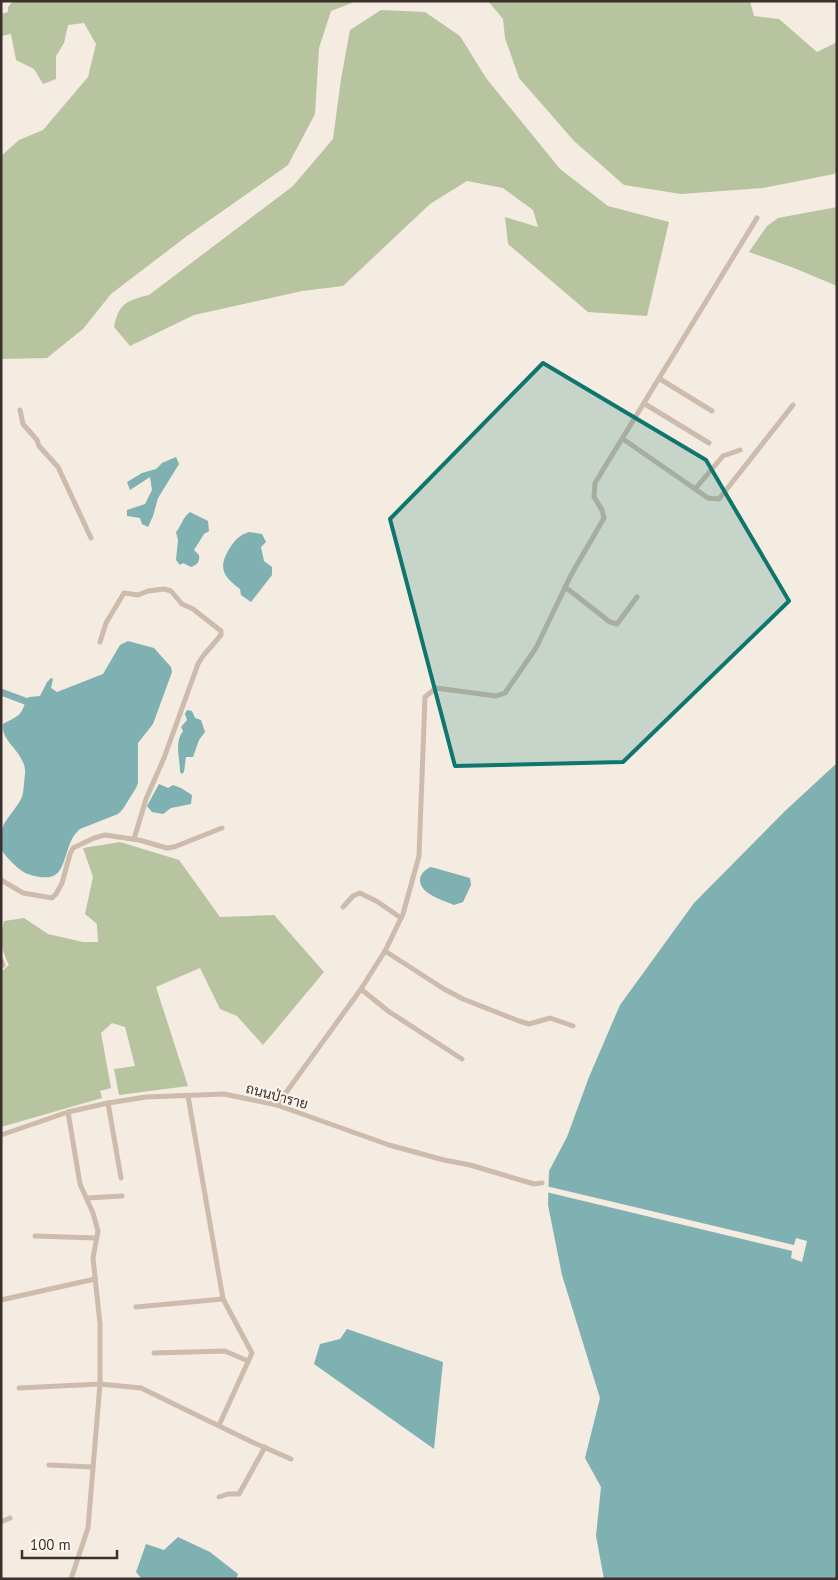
<svg xmlns="http://www.w3.org/2000/svg" width="838" height="1580" font-family="'PT Sans',Sarabun,sans-serif">
<rect width="100%" height="100%" fill="#f4ebe1"/>
<g fill="#b8c4a0">
<path d="M13 1H357L331 11 319 48 315 114 288 165 187 236 111 294 83 329 47 358 1 359V156L19 140 43 130 88 77 96 44 84 23 68 25 64 43 56 56V79L43 84 34 69 16 60 11 34 1 36V14L8 12V7Z"/>
<path d="M488 1H750L754 16 779 19 817 52 837 42V172L834 174 763 188 681 194 624 185 574 141 519 78 505 38 503 19Z"/>
<path d="M381 10 425 12 460 36 486 78 560 169 608 206 669 222 647 316 588 312 508 244 505 217 538 227 533 210 503 188 467 181 430 204 343 286 302 291 194 315 130 346 114 327C119 303 126 301 149 295L293 186 333 139 341 79 350 30Z"/>
<path d="M837 207V286L794 268 749 252 767 226 778 218Z"/>
<path d="M120 842 179 860 220 917 274 915 324 972 263 1045 237 1016 220 1009 200 968 156 987 188 1086 119 1095 114 1069 135 1066 125 1027 112 1023 101 1033 111 1088 100 1091 102 1098 1 1127V972L9 965C1 950 0 937 4 921L24 918 48 934 83 942H98L97 924 85 914 93 877 83 848Z"/>
</g>
<g fill="#7fb0b2">
<path d="M176 457 179 464 158 498 153 516 148 527 142 524 140 518 127 516V510L145 504 152 490 150 477 130 490 127 482 142 473 156 469 162 463Z"/>
<path d="M190 512 208 521 209 531 204 534 194 550 199 555C200 562 197 565 191 567L183 563 180 565 176 560 178 540 176 532C182 525 182 518 190 512Z"/>
<path d="M249 532 262 534 266 542 261 547 264 561 272 567V575L251 602 241 595 240 589C221 575 218 566 231 546 237 538 240 535 249 532Z"/>
<path d="M128 641 154 648 171 667 172 672 153 724 138 743V783L136 788 123 809 118 814 80 829C65 841 67 868 55 875 48 880 29 876 22 871 16 867 7 858 3 852 0 848 0 839 1 833 3 820 17 809 22 797 24 790 24 781 25 774 27 753 0 742 3 724 18 716 22 716 26 699L29 697 40 696 47 682 51 678 53 679 51 688 57 692 103 674 120 645Z"/>
<path d="M187 710 192 711 195 718 201 720 205 732 199 740 193 757H186L184 772 182 774 180 772C180 757 174 743 183 731L181 727 187 720 185 714Z"/>
<path d="M837 763V1579H604L596 1536 601 1487 585 1458 600 1398 562 1275 548 1205 549 1171 567 1137 589 1077 620 1005 694 903 785 811Z"/>
<path d="M159 784 168 788 173 785 181 788 192 795 191 804 171 808 163 814 152 812 147 806Z"/>
<path d="M431 867 470 878 471 885 463 902 454 905C443 900 419 894 420 879 421 873 426 869 431 867Z"/>
<path d="M347 1329 443 1362 434 1449 314 1364 320 1344 340 1339Z"/>
<path d="M178 1537 210 1552 238 1574 236 1579H142L136 1572 146 1544 164 1550Z"/>
</g>
<path fill="#f4ebe1" d="M546 1186 794 1245 796 1238 807 1241 802 1262 791 1258 792 1251 546 1192Z"/>
<g fill="none" stroke-linecap="round" stroke-linejoin="round">
<path stroke="#7fb0b2" stroke-width="7" d="M1 692 25 701"/>
<g stroke="#cdbbac" stroke-width="5">
<path d="M660 379 712 411"/>
<path d="M645 404 709 443"/>
<path d="M20 410 23 424 37 440 39 446 58 467 91 538"/>
<path d="M623 439 708 498 719 499 793 405"/>
<path d="M695 489 723 456 740 450"/>
<path d="M565 587 610 622 617 624 637 597"/>
<path d="M100 642 106 623 124 593 138 595 148 591 164 589 171 591 182 604 193 609 221 631V635L203 656 198 664 164 758 146 799 134 839"/>
<path d="M1 880 23 893 52 898 56 894 62 883 70 854 73 848 94 838 105 835 139 840 167 848 174 847 222 828"/>
<path d="M343 907 353 896 360 893 378 902 401 918"/>
<path d="M385 951 444 989 463 999 519 1021 529 1024 550 1018 573 1026"/>
<path d="M1 960 3 965 1 967"/>
<path d="M361 989 388 1011 462 1059"/>
<path d="M188 1096 223 1299 252 1353 220 1423"/>
<path d="M108 1103 121 1178"/>
<path d="M277 1105 361 989 385 951 403 914 419 856 425 697 436 688 496 696 505 693 536 648 571 575 604 518 602 510 594 497 595 483 757 218"/>
<path d="M68 1112 80 1184 93 1213 98 1231 93 1258 100 1324V1384L88 1528 71 1579"/>
<path d="M1 1135 68 1112 108 1103 146 1097 224 1094 277 1105 389 1145 444 1160 470 1165 534 1184 542 1183"/>
<path d="M87 1198 122 1196"/>
<path d="M35 1236 96 1238"/>
<path d="M1 1300 95 1279"/>
<path d="M136 1307 223 1299"/>
<path d="M154 1353 225 1351 248 1361"/>
<path d="M19 1388 100 1384 141 1388 252 1442 291 1459"/>
<path d="M49 1465 93 1467"/>
<path d="M219 1497 228 1494H239L265 1447"/>
<path d="M1 1522 10 1518"/>
</g>
</g>
<path fill="#0f766e" fill-opacity="0.2" stroke="#0f766e" stroke-width="4" stroke-linejoin="round" d="M543 363 706 460 789 601 623 762 455 766 390 519Z"/>
<g text-anchor="middle" stroke-width="4.5" stroke-linejoin="round" paint-order="stroke">
<g font-size="14" fill="#3b302b" stroke="#fbf5ee">
<text transform="translate(277 1096) rotate(15)" y="5">ถนนป่าราย</text>
</g>
</g>
<rect width="838" height="1580" fill="none" stroke="#3b302b" stroke-width="5"/>
<path d="M22 1550v8h95v-8" fill="none" stroke="#3b302b" stroke-width="2.5"/>
<text x="30" y="1550" font-size="15" fill="#3b302b" stroke="#fbf5ee" stroke-width="4" paint-order="stroke">100 m</text>
</svg>
